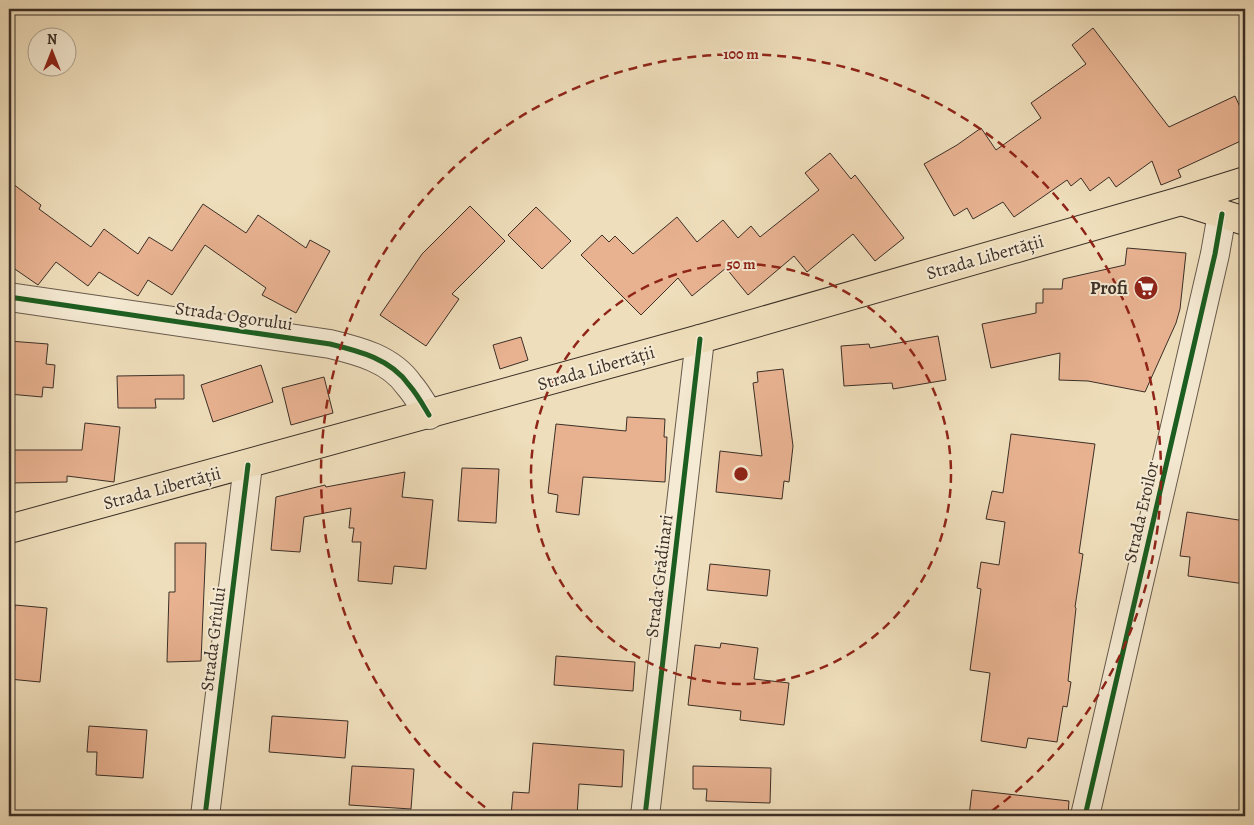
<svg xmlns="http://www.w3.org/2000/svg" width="1254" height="825" font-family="Alegreya,serif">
<rect width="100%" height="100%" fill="#efdebb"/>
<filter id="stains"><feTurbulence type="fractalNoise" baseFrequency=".004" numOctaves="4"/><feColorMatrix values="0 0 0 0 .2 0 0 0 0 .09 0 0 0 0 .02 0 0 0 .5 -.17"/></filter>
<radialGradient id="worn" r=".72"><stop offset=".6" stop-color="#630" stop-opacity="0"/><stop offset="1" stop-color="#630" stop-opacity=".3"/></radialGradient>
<g fill="#e8b291" stroke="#3b2f27">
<path d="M1093 28 1169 127 1235 96 1245 118V139L1178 170 1181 177 1161 185 1152 161 1116 187 1109 177 1090 191 1081 178 1071 186 1067 180 1014 217 1003 202 973 219 967 208 954 216 924 164 957 145 981 128 996 150 1041 118 1031 103 1086 64 1072 45Z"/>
<path d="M830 153 851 179 855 175 904 238 875 261 853 234 807 272 794 256 748 295 726 268 692 296 678 278 641 315 581 255 602 235 609 242 615 236 633 254 677 217 697 242 723 220 738 238 751 226 760 237 819 190 805 173Z"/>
<path d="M9 181 41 205 39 209 91 247 104 229 138 254 149 237 172 251 203 204 246 233 258 215 306 248 310 240 330 251 296 313 262 295 266 288 205 245 172 295 148 280 138 296 99 272 88 286 56 262 38 285 9 265Z"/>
<path d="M470 206 505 241 452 294 459 299 426 346 380 315 422 254Z"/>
<path d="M536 207 571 241 542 269 508 235Z"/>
<path d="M1127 248 1186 253 1180 309 1176 323 1145 392 1088 381 1059 380 1060 353 991 368 982 324 1036 313V303H1043V289H1062L1063 279 1125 265Z"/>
<path d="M938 336 946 380 893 389 892 383 844 386 841 346 869 344 870 348Z"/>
<path d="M521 337 528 360 500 369 493 345Z"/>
<path d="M9 341 48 344 46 364 55 365 53 388 43 387 42 397 9 394Z"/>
<path d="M261 365 273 402 213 422 201 385Z"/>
<path d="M783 369 793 446 789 482 784 481 782 499 716 492 720 451 762 456 753 383 758 382 757 372Z"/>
<path d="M184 375V399H155L156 408H118L117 376Z"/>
<path d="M324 377 333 413 291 425 282 388Z"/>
<path d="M627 417 665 419 664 437H667L665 482 583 477 579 515 556 512 558 495 548 493 556 424 626 431Z"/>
<path d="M85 423 120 427 114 482 67 476V482L9 483V450H82Z"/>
<path d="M1011 434 1095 444 1079 553 1083 554 1075 607 1076 608 1068 681 1071 682 1067 707 1063 706 1057 742 1028 738 1026 748 981 741 990 673 970 670 981 589 977 588 981 562 999 565 1005 522 986 519 992 491 1003 493Z"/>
<path d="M462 468 499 469 496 523 458 521Z"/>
<path d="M405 472 402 497 433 500 426 569 394 566 392 584 358 581 361 542H352L354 528H349L351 508 304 517 300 552 271 550 276 497 325 485 326 487Z"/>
<path d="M1187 512 1245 521V584L1188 576 1190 557 1180 556Z"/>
<path d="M175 543H206L201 661 167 662 169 592H175Z"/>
<path d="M710 564 770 570 767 596 707 590Z"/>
<path d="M15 605 47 608 40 682 9 679Z"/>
<path d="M721 643 758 648 754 679 789 683 784 725 740 720 741 711 688 705 695 645 720 648Z"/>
<path d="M556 656 635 662 633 691 554 685Z"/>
<path d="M272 716 348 721 345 758 269 752Z"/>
<path d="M89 726 147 730 143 778 96 775 97 752H87Z"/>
<path d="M533 743 624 750 622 787 579 784 577 816H511L513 792 529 793Z"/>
<path d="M352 766 414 769 411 809 349 805Z"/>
<path d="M693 766 771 768 770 803 706 801 707 789H693Z"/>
<path d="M972 790 1069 801 1068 816H969Z"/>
</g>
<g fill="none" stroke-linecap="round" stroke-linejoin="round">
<defs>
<g id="minor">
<path d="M9 297 330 344C359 351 391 359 409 385 417 394 423 405 429 415"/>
<path d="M205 816 248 465"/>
<path d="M645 816 700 339"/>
<path d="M1085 816 1215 254 1222 214"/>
</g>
<g id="major">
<path d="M1181 201 1245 221"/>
<path d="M9 529 700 339 1181 201 1245 181"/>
</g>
</defs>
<use href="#minor" stroke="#685b4c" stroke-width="30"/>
<use href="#major" stroke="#3b2f27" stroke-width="30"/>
<use href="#minor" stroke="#f5ead3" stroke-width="28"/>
<use href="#major" stroke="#efdebb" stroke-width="28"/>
<defs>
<g id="cycleway">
<path d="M9 297 330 344C359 351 391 359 409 385 417 394 423 405 429 415"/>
<path d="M205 816 248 465"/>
<path d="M645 816 700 339"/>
<path d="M1085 816 1215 254 1222 214"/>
</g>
</defs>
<use href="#cycleway" stroke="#f5ead3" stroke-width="8"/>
<use href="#cycleway" stroke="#1b5e20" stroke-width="5"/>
</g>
<g fill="none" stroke="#8f2418" stroke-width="2.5" stroke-dasharray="9 6">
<circle cx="741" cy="474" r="210"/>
<path d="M497 816A420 420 0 1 1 985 816"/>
</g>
<defs>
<symbol id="supermarket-disc" viewBox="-11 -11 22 22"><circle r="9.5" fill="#8f2418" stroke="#f5ead3"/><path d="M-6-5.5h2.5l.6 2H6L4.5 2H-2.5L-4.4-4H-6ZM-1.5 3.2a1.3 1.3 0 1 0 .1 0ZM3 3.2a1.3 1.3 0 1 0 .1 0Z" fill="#fff"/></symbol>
</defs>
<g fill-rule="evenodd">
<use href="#supermarket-disc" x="1132" y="274" width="28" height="28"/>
</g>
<g text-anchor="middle" stroke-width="4" stroke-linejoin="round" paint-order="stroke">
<g font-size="18" fill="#3b2f27" stroke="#f5ead3">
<text transform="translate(985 257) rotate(-16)" y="6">Strada Libertății</text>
<text transform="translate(234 316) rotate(8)" y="6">Strada Ogorului</text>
<text transform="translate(596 368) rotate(-16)" y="6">Strada Libertății</text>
<text transform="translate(162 488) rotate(-15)" y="6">Strada Libertății</text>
<text transform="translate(1141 512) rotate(-77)" y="6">Strada Eroilor</text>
<text transform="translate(659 576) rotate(-83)" y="6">Strada Grădinari</text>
<text transform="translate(213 639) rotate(-83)" y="6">Strada Grîului</text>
</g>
<g font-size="18" font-weight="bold" fill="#3b2f27" stroke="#f5ead3" text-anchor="end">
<text x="1128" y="294">Profi</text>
</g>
</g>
<circle cx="741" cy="474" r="8" fill="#8f2418" stroke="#f5ead3" stroke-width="2.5"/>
<g font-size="15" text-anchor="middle" font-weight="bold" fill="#8f2418" stroke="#f5ead3" stroke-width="4" stroke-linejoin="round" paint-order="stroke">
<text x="741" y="59">100 m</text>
<text x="741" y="269">50 m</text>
</g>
<rect width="1254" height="825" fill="none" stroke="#efdebb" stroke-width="30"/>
<rect x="10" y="10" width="1234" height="805" fill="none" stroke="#3b2f27" stroke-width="2.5"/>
<rect x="15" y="15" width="1224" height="795" fill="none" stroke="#3b2f27"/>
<g transform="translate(52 52)"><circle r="24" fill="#f5ead3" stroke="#ab9f8e"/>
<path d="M0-4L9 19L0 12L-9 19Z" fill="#8f2418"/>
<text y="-8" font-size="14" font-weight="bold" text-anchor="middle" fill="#3b2f27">N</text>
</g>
<rect width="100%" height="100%" filter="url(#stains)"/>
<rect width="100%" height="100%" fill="url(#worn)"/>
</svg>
